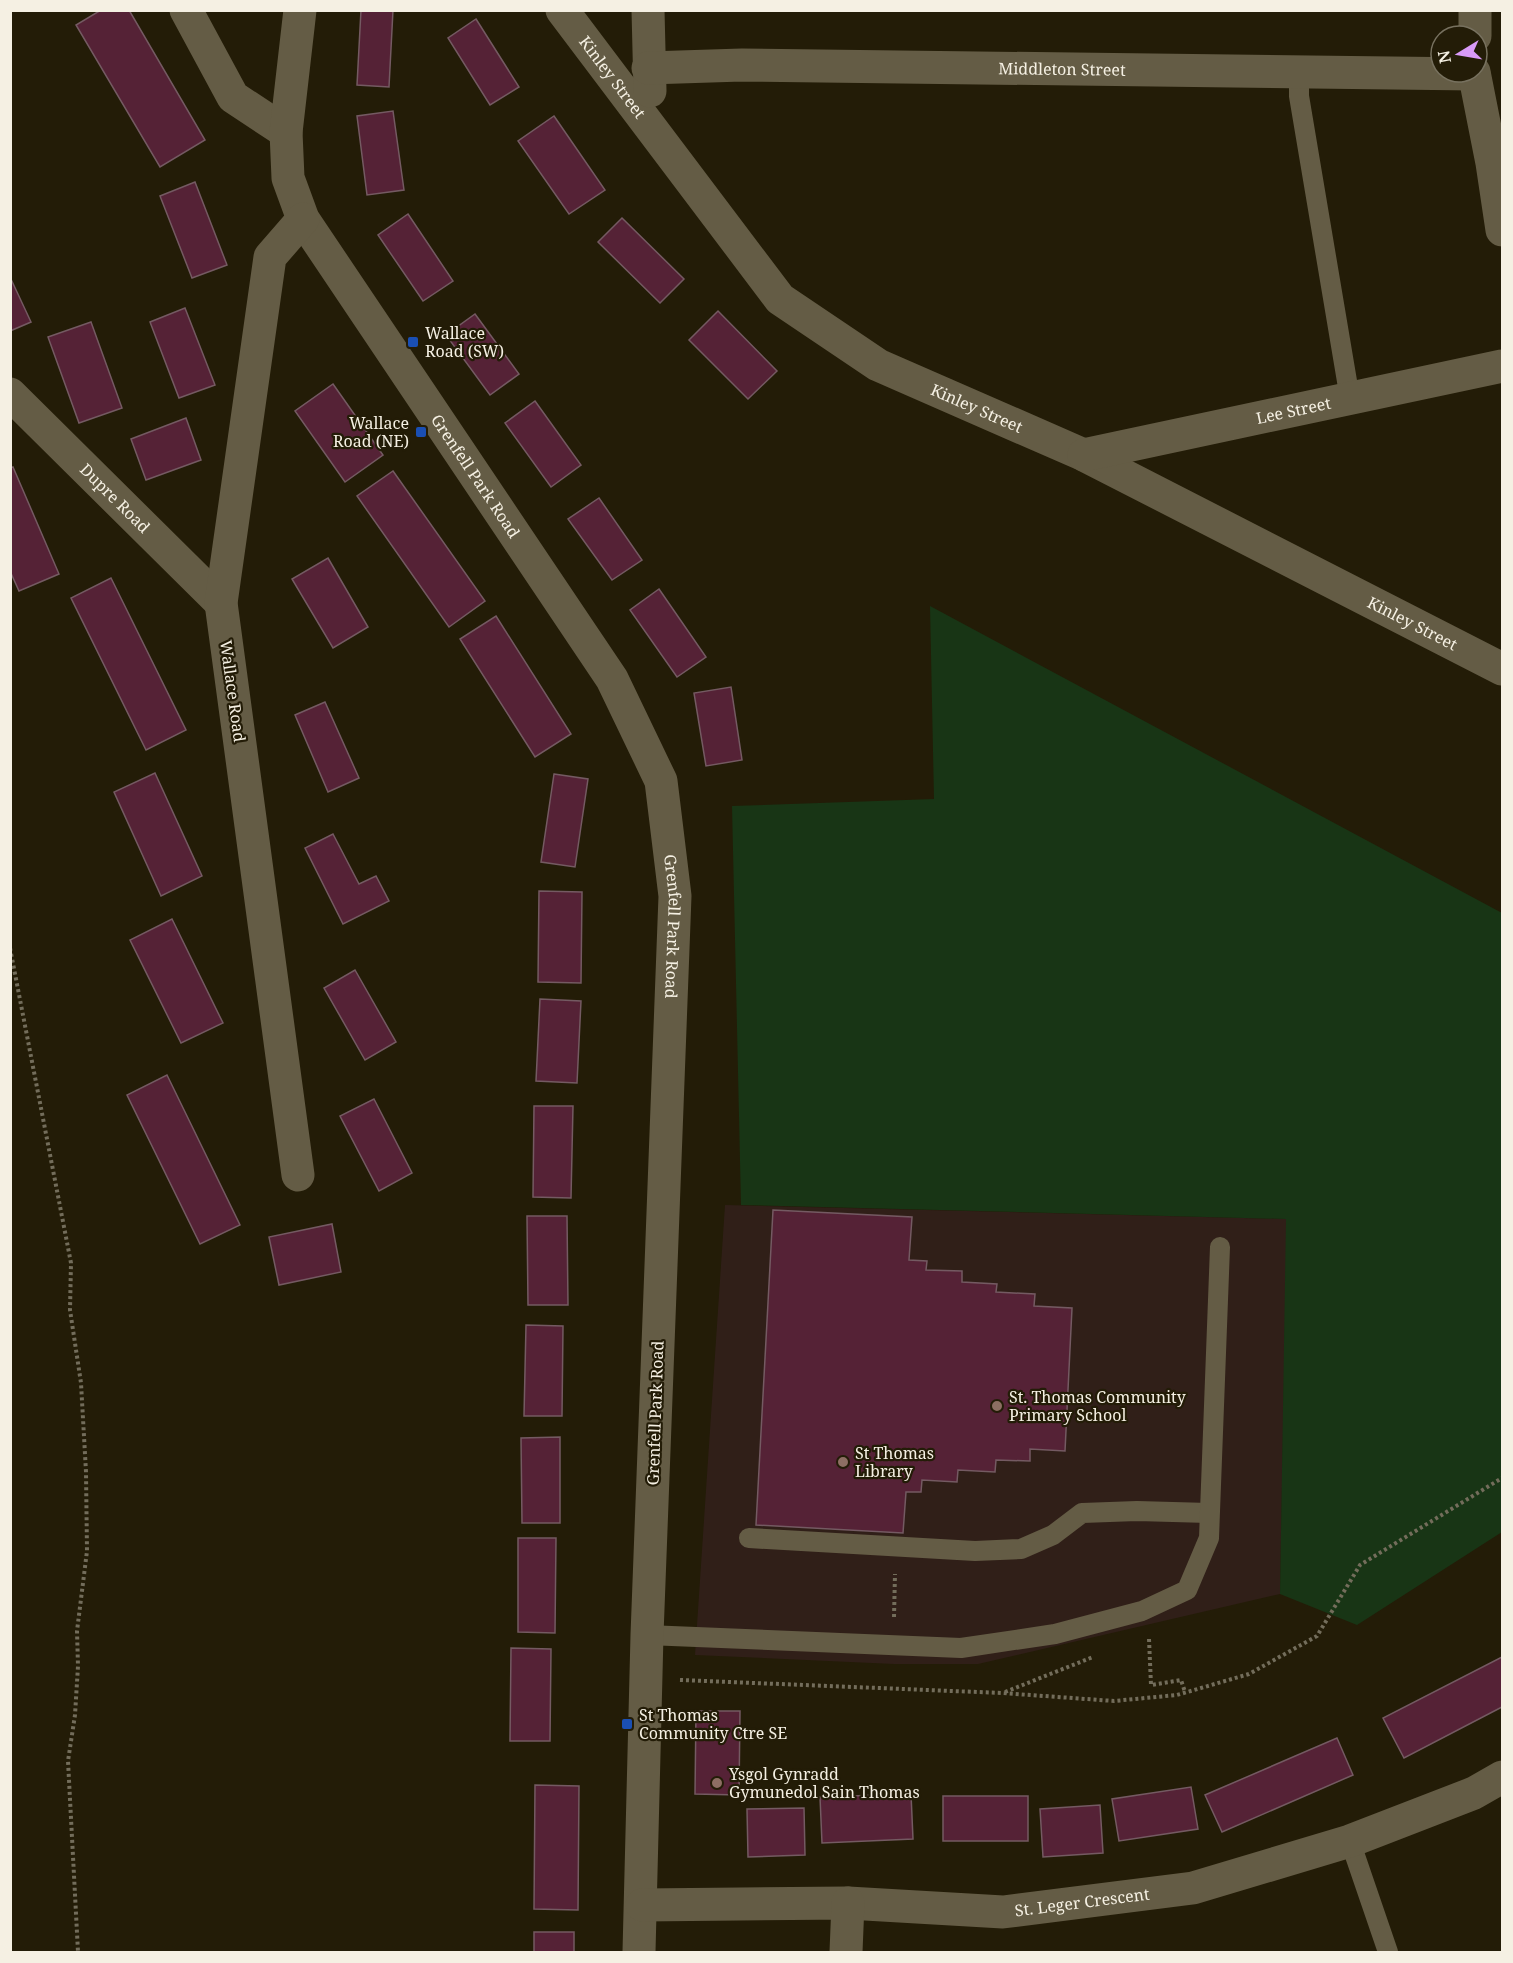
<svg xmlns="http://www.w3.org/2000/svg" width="1513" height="1963" font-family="'Noto Serif',serif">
<rect width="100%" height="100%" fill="#231c07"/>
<path fill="#301f18" d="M725 1205 1287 1219 1280 1594 978 1664H894L695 1655Z"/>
<path fill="#183515" d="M930 606 1502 913V1532L1357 1625 1280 1594 1286 1219 741 1205 732 806 934 799Z"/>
<g fill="#552236" stroke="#745a62" stroke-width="1.5">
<path d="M101 10H129L205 140 160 167 76 25Z"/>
<path d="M361 10H393L389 87 357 85Z"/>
<path d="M476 19 519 87 490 105 448 38Z"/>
<path d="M393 111 404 190 367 195 357 116Z"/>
<path d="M554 116 605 190 569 214 518 141Z"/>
<path d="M195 182 227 265 192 278 160 196Z"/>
<path d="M408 214 453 281 423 301 378 235Z"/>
<path d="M622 218 684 279 660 303 598 242Z"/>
<path d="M10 277 31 322 10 331Z"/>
<path d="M185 308 215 385 179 398 150 322Z"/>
<path d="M718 311 777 371 748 399 689 340Z"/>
<path d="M475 314 519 374 490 395 446 335Z"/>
<path d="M91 322 122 408 79 423 48 337Z"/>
<path d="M333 384 383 455 345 482 295 411Z"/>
<path d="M535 401 581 465 551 487 505 423Z"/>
<path d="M186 418 201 460 146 480 131 439Z"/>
<path d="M13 467 59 574 19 591 10 571V468Z"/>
<path d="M393 471 485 601 449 627 357 496Z"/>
<path d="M599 498 642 560 612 580 568 519Z"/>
<path d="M328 558 368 627 333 648 292 579Z"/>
<path d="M111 578 186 730 146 750 71 598Z"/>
<path d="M659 589 706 657 677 677 630 610Z"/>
<path d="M496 616 571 734 535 757 460 639Z"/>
<path d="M731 687 742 760 706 766 694 693Z"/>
<path d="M325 702 359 778 328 792 295 715Z"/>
<path d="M155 773 202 876 161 896 114 792Z"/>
<path d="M554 774 588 779 575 867 541 862Z"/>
<path d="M333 834 359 884 376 876 389 901 343 924 305 848Z"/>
<path d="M539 891 582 892 581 983 538 982Z"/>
<path d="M172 919 223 1023 181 1043 130 940Z"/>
<path d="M355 970 396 1042 365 1060 324 988Z"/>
<path d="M540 999 581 1001 577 1083 536 1081Z"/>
<path d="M167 1075 240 1225 200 1244 127 1095Z"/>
<path d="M374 1099 412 1173 379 1191 340 1116Z"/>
<path d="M534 1106H573L571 1198 533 1197Z"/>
<path d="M773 1210 912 1217 909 1260 927 1261 926 1270 962 1271V1282L997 1284 996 1292 1035 1294 1034 1306 1072 1308 1065 1451 1030 1449V1461L996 1460 995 1472 958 1470 957 1482 922 1480 921 1492H906L903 1533 756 1525Z"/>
<path d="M527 1216H567L568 1305H528Z"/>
<path d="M332 1224 341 1272 279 1285 269 1237Z"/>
<path d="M526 1325 563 1326 562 1416H524Z"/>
<path d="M560 1437V1523H522L521 1438Z"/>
<path d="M518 1538H556L555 1633 518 1632Z"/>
<path d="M511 1648 551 1649 550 1741H510Z"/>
<path d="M1502 1657V1707L1404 1758 1383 1718Z"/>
<path d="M696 1711H740L739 1795 695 1794Z"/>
<path d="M1337 1738 1353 1775 1222 1832 1205 1795Z"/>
<path d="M535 1785 579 1786 578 1910 534 1909Z"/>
<path d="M1191 1787 1198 1829 1119 1841 1112 1799Z"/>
<path d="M911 1794 913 1839 822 1843 820 1797Z"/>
<rect x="943" y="1796" width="85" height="45"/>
<path d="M1100 1805 1103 1853 1043 1857 1040 1809Z"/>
<path d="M804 1808 805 1855 748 1857 747 1809Z"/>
<rect x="534" y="1932" width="40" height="20"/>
</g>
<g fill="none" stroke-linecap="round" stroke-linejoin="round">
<g stroke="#736d5b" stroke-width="4" stroke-dasharray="3 3" stroke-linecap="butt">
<path d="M10 948 71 1263 70 1310 81 1383 86 1472 87 1551 77 1631 78 1666 75 1715 68 1761 78 1952"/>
<path d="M894 1617 895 1574"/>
<path d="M1149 1639 1151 1685 1181 1680 1185 1692"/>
<path d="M680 1680 1002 1693 1114 1701 1177 1695 1249 1674 1317 1636 1360 1565 1502 1478"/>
<path d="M1005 1692 1093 1657"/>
</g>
<g stroke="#645c45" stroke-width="20">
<path d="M1299 72V96L1350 399"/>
<path d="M749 1538 975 1551 1021 1549 1053 1535 1082 1513 1137 1511 1209 1513"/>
<path d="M647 1635 961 1648 1055 1634 1142 1611 1187 1590 1209 1538 1220 1247"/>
<path d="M1350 1841 1388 1952"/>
</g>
<g stroke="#645c45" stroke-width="33">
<path d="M186 10 233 97 286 132"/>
<path id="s1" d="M300 10 286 132 288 178 303 219 612 679 661 781 675 896 647 1635 639 1952"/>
<path id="s2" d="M562 10 780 299 878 365 1084 455 1502 669"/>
<path d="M648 10 650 91"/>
<path id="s3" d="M648 68 742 65 1474 74"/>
<path id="s4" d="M10 394 221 603"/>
<path id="s5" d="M1084 455 1502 366"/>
<path d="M298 1175 221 603 270 257 303 219"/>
<path id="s6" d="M642 1905 848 1903 1003 1912 1193 1888 1350 1841 1474 1793 1502 1777"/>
<path d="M846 1952 848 1903"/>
</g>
<g stroke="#645c45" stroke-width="33">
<path d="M1475 36V10"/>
<path d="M1474 72 1492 163 1502 230"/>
</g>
</g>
<g fill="#1a4fb4" stroke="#231c07" stroke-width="2">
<rect x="407" y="336" width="12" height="12" rx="3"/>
<rect x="415" y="426" width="12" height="12" rx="3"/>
<rect x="621" y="1718" width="12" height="12" rx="3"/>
</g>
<g fill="#8d6e63" stroke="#231c07" stroke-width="2">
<circle cx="997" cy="1406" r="6"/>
<circle cx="843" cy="1462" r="6"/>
<circle cx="717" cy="1783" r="6"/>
</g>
<g text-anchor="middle" stroke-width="4.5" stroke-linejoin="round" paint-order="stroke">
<g font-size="16" fill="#f5f0e3" stroke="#231c07">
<text dy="6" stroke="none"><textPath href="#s3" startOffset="414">Middleton Street</textPath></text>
<text dy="6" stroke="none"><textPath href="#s2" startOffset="84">Kinley Street</textPath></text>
<text dy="6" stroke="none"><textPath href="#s2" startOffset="588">Kinley Street</textPath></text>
<text dy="6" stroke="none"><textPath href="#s5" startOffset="214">Lee Street</textPath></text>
<text dy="6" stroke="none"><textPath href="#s1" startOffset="522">Grenfell Park Road</textPath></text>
<text dy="6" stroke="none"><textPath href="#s4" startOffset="148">Dupre Road</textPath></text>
<text dy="6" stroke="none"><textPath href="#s2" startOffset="1074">Kinley Street</textPath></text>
<text transform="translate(233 691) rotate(82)" y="6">Wallace Road</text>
<text dy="6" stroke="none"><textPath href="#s1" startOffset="1026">Grenfell Park Road</textPath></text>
<text transform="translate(655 1413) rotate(-88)" y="6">Grenfell Park Road</text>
<text dy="6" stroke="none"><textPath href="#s6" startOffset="441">St. Leger Crescent</textPath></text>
</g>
<g font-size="16" fill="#f5f0e3" stroke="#231c07" text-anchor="start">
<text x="425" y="339">Wallace<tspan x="425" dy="18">Road (SW)</tspan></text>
<text x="409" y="429" text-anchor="end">Wallace<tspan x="409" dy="18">Road (NE)</tspan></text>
<text x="1009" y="1403">St. Thomas Community<tspan x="1009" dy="18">Primary School</tspan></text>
<text x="855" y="1459">St Thomas<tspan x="855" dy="18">Library</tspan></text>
<text x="639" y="1721">St Thomas<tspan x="639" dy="18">Community Ctre SE</tspan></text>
<text x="729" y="1780">Ysgol Gynradd<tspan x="729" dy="18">Gymunedol Sain Thomas</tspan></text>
</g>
</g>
<rect width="1513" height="1963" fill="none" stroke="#f5f0e3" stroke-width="24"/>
<g transform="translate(1459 54) rotate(259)"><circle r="28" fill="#231c07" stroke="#77715f" stroke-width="1.5"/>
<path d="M0-4.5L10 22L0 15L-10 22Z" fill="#d89af8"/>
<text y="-9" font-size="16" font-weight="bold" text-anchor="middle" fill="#f5f0e3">N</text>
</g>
</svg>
